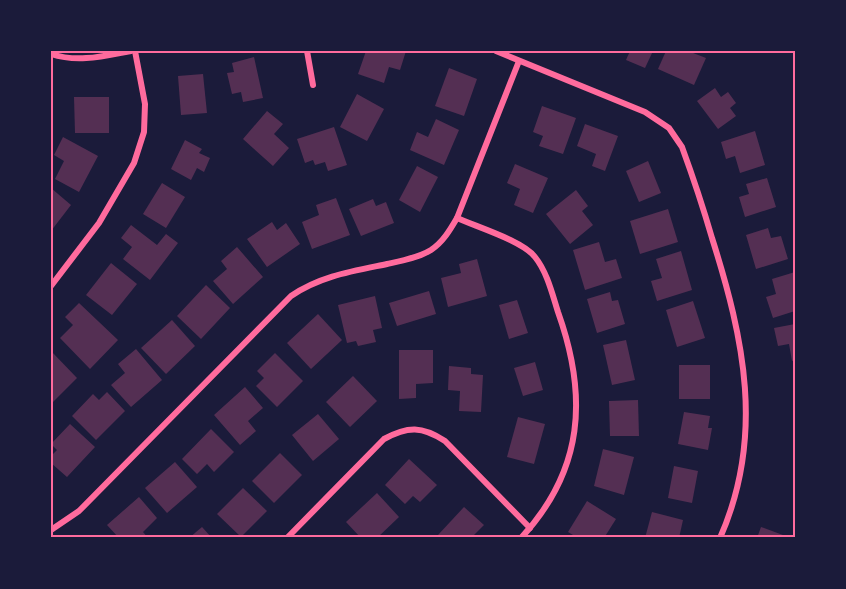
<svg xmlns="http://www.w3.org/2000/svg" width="846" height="589" font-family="'Times New Roman',serif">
<rect width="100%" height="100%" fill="#1b1b3a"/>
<g fill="#542f53">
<path d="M366 51H406L400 70 389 67 384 83 358 74Z"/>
<path d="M630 51H653L645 68 626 60Z"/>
<path d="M666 51H688L706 58 694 85 658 69Z"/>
<path d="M254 57 263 98 243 102 241 92 232 94 227 73 234 72 232 63Z"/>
<path d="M449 68 477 79 464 116 435 106Z"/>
<path d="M203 74 207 113 181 115 178 76Z"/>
<path d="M715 88 721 97 728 92 736 103 730 108 736 116 718 129 697 101Z"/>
<path d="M357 94 384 109 367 141 340 127Z"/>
<path d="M74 97H109V133H75Z"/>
<path d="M542 106 576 118 563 154 539 146 543 136 533 132Z"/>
<path d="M267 111 283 124 274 134 289 148 273 166 243 139Z"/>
<path d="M436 119 459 130 444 165 410 150 417 132 428 137Z"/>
<path d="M585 124 618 136 605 171 592 166 596 154 577 146Z"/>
<path d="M334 127 347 165 328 171 325 162 315 165 313 160 305 163 297 139Z"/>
<path d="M755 131 765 165 740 173 735 156 726 159 721 142Z"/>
<path d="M63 137 98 156 79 192 55 179 64 161 54 155Z"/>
<path d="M185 140 202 149 199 153 210 158 204 172 197 168 191 180 171 169Z"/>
<path d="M648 161 661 193 639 202 626 171Z"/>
<path d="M515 164 548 178 533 213 514 205 520 189 507 183Z"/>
<path d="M417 166 438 177 420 212 399 200Z"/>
<path d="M767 178 776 207 745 217 739 197 749 194 746 184Z"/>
<path d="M162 183 185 197 166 228 143 214Z"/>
<path d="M51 188 71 205 51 231Z"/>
<path d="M576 190 588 206 582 211 593 225 570 244 546 214Z"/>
<path d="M336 198 350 235 312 249 302 222 319 215 316 205Z"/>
<path d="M373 199 376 206 386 202 394 223 361 236 349 209Z"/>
<path d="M668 209 678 242 640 254 630 221Z"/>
<path d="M272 222 277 230 286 223 300 244 267 267 247 239Z"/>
<path d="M131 225 157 245 166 234 178 243 150 280 123 259 132 247 121 238Z"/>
<path d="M768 228 771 238 781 236 788 259 756 269 746 235Z"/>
<path d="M599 242 605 262 616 259 622 278 585 290 573 250Z"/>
<path d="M237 247 263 277 233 304 213 281 227 269 221 261Z"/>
<path d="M681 251 692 290 657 301 651 281 662 278 656 259Z"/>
<path d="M477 259 487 296 448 307 441 278 461 273 459 264Z"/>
<path d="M111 263 137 284 112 315 86 295Z"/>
<path d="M795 272V311L773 318 766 297 776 294 772 279Z"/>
<path d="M206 285 230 308 201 339 177 316Z"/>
<path d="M429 291 436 314 397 326 389 303Z"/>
<path d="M610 292 612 301 618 300 625 324 597 333 587 299Z"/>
<path d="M375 296 382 328 373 330 376 342 358 346 356 341 347 343 338 305Z"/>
<path d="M517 300 528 333 509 339 499 305Z"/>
<path d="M693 301 705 338 677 347 666 310Z"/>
<path d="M79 303 118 340 90 369 60 338 73 325 65 317Z"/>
<path d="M318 314 342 340 311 369 287 343Z"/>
<path d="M172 320 195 346 166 374 141 348Z"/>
<path d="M795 324V360L792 361 789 344 778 346 774 328Z"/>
<path d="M626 340 635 380 612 385 603 345Z"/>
<path d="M136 349 162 380 131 407 111 385 125 373 118 364Z"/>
<path d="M399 350H433V383L416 384V398L399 399Z"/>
<path d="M51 351 77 378 51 404Z"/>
<path d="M275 353 303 381 277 407 256 386 264 378 257 371Z"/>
<path d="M535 362 543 390 523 396 514 368Z"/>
<rect x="679" y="365" width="31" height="34"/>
<path d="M449 366 471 368V374L483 375 481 412 459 411 460 391 448 390Z"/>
<path d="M353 376 377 401 350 427 326 402Z"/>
<path d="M245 387 263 408 248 421 256 431 240 445 214 415Z"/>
<path d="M107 392 125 411 96 440 72 416 93 394 99 400Z"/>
<path d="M638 400 639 436H610L609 401Z"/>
<path d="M684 412 710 416 708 428H712L708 450 678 444Z"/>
<path d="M318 414 339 439 313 461 292 435Z"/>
<path d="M518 417 545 424 534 464 507 457Z"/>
<path d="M70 424 95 447 67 477 51 463V456L57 450 51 444Z"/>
<path d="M211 429 234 452 214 472 207 464 197 474 182 459Z"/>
<path d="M603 449 634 457 624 495 594 486Z"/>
<path d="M280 453 302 475 274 503 252 481Z"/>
<path d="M409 459 437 485 420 502 413 496 405 504 385 485Z"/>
<path d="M175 462 197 487 167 513 145 488Z"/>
<path d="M674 466 698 471 692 503 668 498Z"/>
<path d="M243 488 267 511 241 537 217 514Z"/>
<path d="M377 493 399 517 377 538H361L346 522Z"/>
<path d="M139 497 157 518 143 532 148 538H119L107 525Z"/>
<path d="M587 501 616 519 604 538H578L568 532Z"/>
<path d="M464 507 484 525 471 538H441L438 535Z"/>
<path d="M652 512 683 520 679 538H645Z"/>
<path d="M202 527 212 538H189Z"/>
<path d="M761 527 791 538H757Z"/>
</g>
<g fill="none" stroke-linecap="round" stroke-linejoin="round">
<g stroke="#ff6b9d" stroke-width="6">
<path d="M307 51 313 85"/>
<path d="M496 51 645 112 669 128 682 147C693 177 703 207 712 238 744 339 765 436 720 538"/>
<path d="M51 54C78 63 104 56 131 51"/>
<path d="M457 218C477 227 523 241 535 257 547 272 552 293 558 312 588 396 584 470 521 538"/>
<path d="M51 286 99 223 134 163 144 132 145 104 135 51"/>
<path d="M51 530 79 511 291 296C320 276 353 271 387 264 401 261 418 258 431 250 443 242 450 230 457 218L519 61"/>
<path d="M287 538 384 439C408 426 422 426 445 441L530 528"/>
</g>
</g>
<rect width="846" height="589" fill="none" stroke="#1b1b3a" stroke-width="105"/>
<rect x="52" y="52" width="742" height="484" fill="none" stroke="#ff6b9d" stroke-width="2"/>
</svg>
